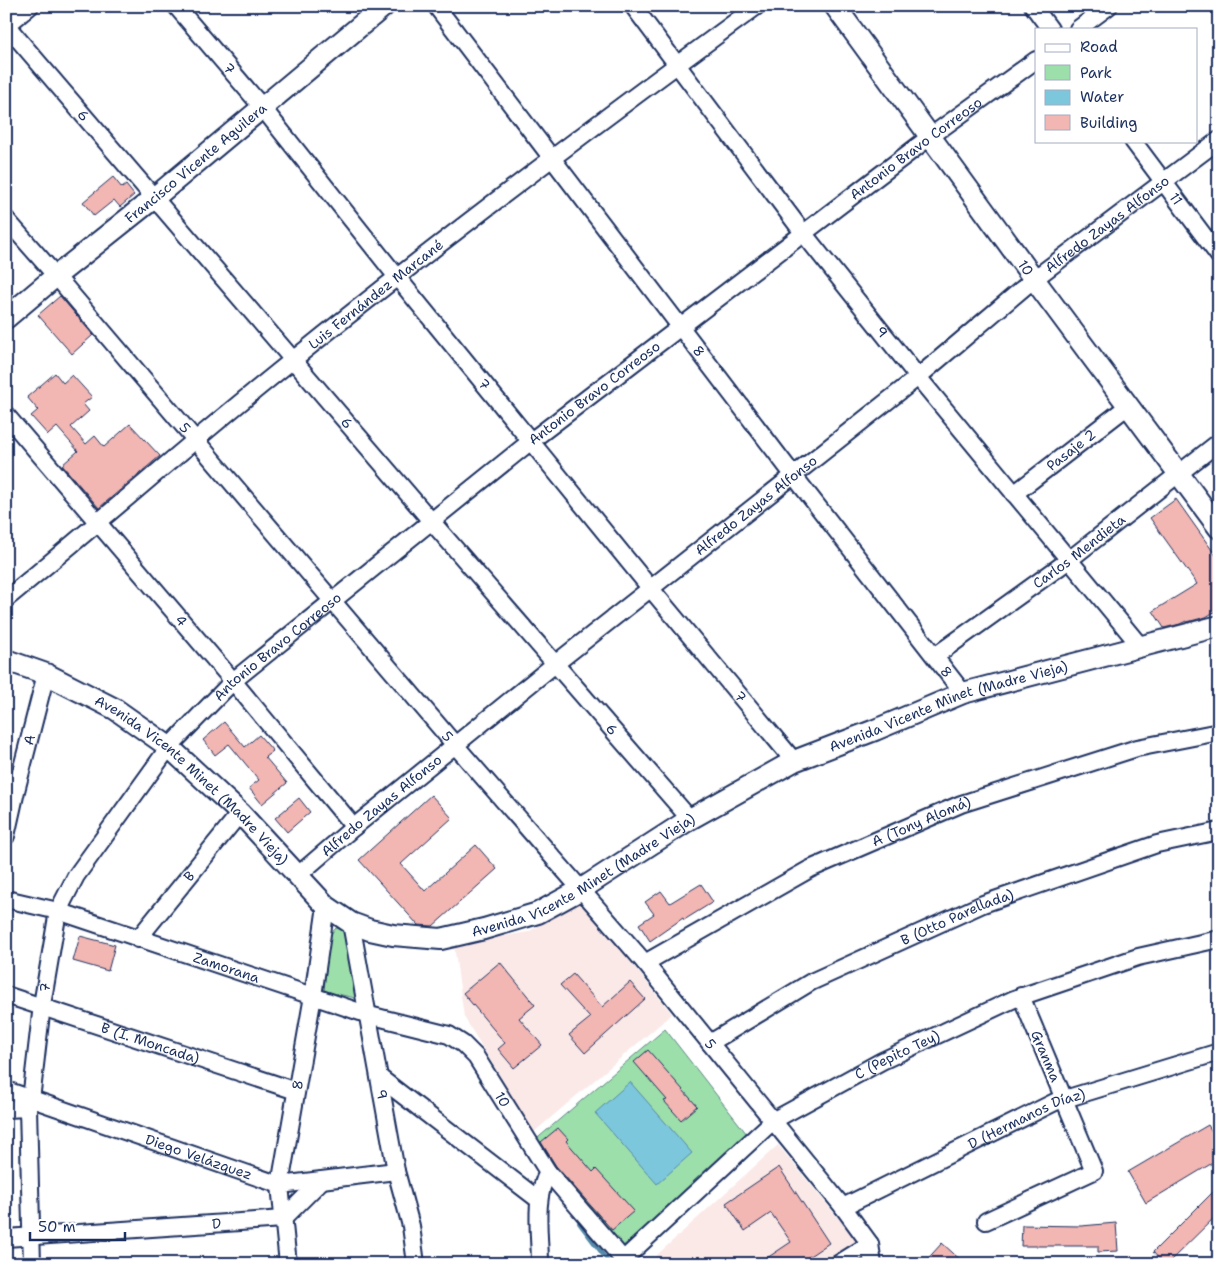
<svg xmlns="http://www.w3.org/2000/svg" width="1225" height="1270" font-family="'Shantell Sans',sans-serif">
<rect width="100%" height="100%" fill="#fff"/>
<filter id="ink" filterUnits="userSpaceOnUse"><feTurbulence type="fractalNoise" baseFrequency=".02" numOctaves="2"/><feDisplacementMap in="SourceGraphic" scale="10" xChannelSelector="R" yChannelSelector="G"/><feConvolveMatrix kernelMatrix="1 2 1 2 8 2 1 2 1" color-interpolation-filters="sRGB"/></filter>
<g filter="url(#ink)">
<g fill="#fbe9e8">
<path d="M582 901 672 1014 534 1132 464 1017 454 945 528 932Z"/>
<path d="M778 1145 857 1241 820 1264H647Z"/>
</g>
<g fill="#9ddfaa" stroke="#5c8784">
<path d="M336 928 343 930 350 941 360 999 324 991 329 936Z"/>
<path d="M665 1029 750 1138 622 1247 532 1143Z"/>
</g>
<path fill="#7cc7dc" stroke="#558aaa" d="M630 1082 692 1153 657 1184 595 1113Z"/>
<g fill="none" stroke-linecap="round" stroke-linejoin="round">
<path stroke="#558aaa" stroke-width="4" d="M579 1223 610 1264"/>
</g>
<g fill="#f2b6b3" stroke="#1b2f5e">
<path d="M113 177 122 188 126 185 134 195 120 207 114 200 94 216 83 202Z"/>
<path d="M60 296 93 335 72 354 38 315Z"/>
<path d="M55 373 63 383 72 375 92 397 83 404 89 411 71 427 86 444 95 436 104 447 130 424 160 456 99 508 62 465 78 451 57 427 48 435 31 416 38 410 27 397Z"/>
<path d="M1176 499 1219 560V609L1206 617 1187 622 1186 621 1180 624 1164 628 1153 611 1197 584 1150 518Z"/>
<path d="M224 722 245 747 259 735 273 751 265 757 287 783 262 804 249 788 259 780 229 744 215 755 203 740Z"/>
<path d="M431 795 452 818 401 864 425 891 476 845 497 869 433 926 418 925 359 860Z"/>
<path d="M299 798 310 812 287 832 275 818Z"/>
<path d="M701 884 713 902 684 920 683 918 650 941 639 924 654 914 645 902 661 891 670 903Z"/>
<path d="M80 936 115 945 108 971 73 961Z"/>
<path d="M500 962 535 1005 519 1018 542 1045 514 1068 498 1049 505 1043 463 993Z"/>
<path d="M573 974 602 1007 630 982 645 999 585 1053 569 1035 590 1018 560 985Z"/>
<path d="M648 1050 697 1106 681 1120 664 1101 667 1100 634 1062Z"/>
<path d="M1208 1125 1219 1143V1159L1146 1203 1128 1172Z"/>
<path d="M558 1128 568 1139 566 1141 593 1172 596 1169 634 1211 612 1230 556 1166 541 1142Z"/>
<path d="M779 1167 829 1243 798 1264H758L791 1242 771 1213 745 1231 726 1203Z"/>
<path d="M1213 1192 1219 1198V1213L1167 1264H1164L1153 1252Z"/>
<path d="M1116 1223 1118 1251 1098 1252V1246H1021L1022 1225 1081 1226Z"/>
<path d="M942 1243 965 1264H923Z"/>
</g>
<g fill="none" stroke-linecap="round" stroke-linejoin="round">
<defs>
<g id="minor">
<path id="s1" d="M176 6 262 107 397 277 651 589 794 761"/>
<path id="s2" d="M436 6 794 476 963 693"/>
<path id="s3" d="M633 6 804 234 918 377 1141 647"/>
<path d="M1033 6 1050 29"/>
<path id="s4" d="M6 25 432 522 690 819"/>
<path d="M6 26 30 6"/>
<path d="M1078 29 1109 6"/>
<path id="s5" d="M1133 141 1219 256"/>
<path id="s6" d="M6 219 56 276 455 745 645 963 843 1207 870 1244 873 1264"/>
<path id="s7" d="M6 415 233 681 354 827"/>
<path id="s8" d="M1014 494 1128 406"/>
<path id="s9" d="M6 599C103 520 196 437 294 359 445 237 600 121 757 6"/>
<path id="s10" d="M935 656 1069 560 1219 442"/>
<path id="s11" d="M6 836 16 791 46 674"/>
<path id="s12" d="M297 876 354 827 555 664 918 377 1034 279 1219 140"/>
<path id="s13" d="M6 899 58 911 369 1015 449 1035 463 1044 476 1057 548 1172 627 1264"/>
<path id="s14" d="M351 923 396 1171 411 1226 416 1264"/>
<path id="s15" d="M138 939 240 813"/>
<path id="s16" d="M645 963 810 869 961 804 1137 748 1219 732"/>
<path id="s17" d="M6 995 296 1091"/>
<path id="s18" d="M710 1043 811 982 983 904 1157 844 1219 831"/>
<path d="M379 1077 539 1200"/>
<path id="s19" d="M6 1090 280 1185 396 1171"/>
<path d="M6 1109 28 1108"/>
<path id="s20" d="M843 1207 1055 1102 1219 1052"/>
<path d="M986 1221 1094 1171 1021 996"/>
<path id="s21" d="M6 1238 283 1219 322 1180"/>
<path id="s22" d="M624 1259 774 1120 882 1061 1014 999 1138 957 1219 939"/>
<path id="s23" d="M32 1264 28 1108 31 1100 42 1005 58 911 76 876 169 747 233 681 531 441 931 136 1036 60"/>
<path id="s24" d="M288 1264 280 1185 313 996 326 906"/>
<path d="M540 1264C540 1233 533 1200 548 1172"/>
<path d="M838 1264 870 1244"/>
</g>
<g id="major">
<path id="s25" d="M835 6 1034 279 1219 528"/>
<path id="s26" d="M6 318 56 276 154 198 384 6"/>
<path id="s27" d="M6 660 46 674 115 709 169 747 240 813 326 906 351 923 370 930 393 935 441 939 484 929 538 913 580 890 690 819 794 761 875 730 963 693 1219 626"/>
</g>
</defs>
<use href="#minor" stroke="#1b2f5e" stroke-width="20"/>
<use href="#major" stroke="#1b2f5e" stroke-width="24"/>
<use href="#minor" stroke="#fff" stroke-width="16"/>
<use href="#major" stroke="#fff" stroke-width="20"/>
</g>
</g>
<g text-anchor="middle" stroke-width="5" stroke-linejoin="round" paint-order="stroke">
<g font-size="14" fill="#1b2f5e" stroke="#fff">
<text dy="5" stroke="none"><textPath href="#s1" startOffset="82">7</textPath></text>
<text dy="5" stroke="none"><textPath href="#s4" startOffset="119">6</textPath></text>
<text dy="5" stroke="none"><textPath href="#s23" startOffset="1512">Antonio Bravo Correoso</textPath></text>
<text dy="5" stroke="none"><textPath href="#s26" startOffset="245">Francisco Vicente Aguilera</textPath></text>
<text dy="5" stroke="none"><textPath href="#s5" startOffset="72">11</textPath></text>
<text dy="5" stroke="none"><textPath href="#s12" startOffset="1040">Alfredo Zayas Alfonso</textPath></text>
<text dy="5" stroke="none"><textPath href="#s25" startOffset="324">10</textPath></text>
<text dy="5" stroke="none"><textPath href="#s9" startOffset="479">Luis Fernández Marcané</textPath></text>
<text dy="5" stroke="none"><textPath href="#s3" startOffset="410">9</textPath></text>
<text dy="5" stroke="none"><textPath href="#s2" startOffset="434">8</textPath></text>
<text dy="5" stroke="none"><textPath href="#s1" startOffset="488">7</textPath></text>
<text dy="5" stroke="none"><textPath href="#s23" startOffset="1108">Antonio Bravo Correoso</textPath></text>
<text dy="5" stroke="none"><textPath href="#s4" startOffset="524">6</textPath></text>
<text dy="5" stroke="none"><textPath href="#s6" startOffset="275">5</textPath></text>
<text dy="5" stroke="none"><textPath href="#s8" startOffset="72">Pasaje 2</textPath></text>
<text dy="5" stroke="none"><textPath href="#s12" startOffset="590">Alfredo Zayas Alfonso</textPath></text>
<text dy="5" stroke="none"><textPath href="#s10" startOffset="178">Carlos Mendieta</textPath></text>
<text dy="5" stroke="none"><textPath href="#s7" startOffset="270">4</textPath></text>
<text dy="5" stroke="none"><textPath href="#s23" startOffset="702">Antonio Bravo Correoso</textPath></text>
<text dy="5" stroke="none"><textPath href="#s2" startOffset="839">8</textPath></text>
<text dy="5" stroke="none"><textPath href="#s1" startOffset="892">7</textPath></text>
<text dy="5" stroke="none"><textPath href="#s27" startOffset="1094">Avenida Vicente Minet (Madre Vieja)</textPath></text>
<text dy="5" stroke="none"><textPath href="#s4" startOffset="929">6</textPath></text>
<text dy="5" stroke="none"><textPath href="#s6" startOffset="680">5</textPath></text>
<text dy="5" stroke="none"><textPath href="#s11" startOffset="99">A</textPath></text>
<text dy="5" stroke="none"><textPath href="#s27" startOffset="224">Avenida Vicente Minet (Madre Vieja)</textPath></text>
<text dy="5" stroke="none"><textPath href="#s12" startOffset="110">Alfredo Zayas Alfonso</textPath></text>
<text dy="5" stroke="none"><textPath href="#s16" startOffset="311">A (Tony Alomá)</textPath></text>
<text dy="5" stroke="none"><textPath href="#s27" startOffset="689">Avenida Vicente Minet (Madre Vieja)</textPath></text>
<text dy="5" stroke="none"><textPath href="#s15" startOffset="81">B</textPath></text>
<text dy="5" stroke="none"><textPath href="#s18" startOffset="278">B (Otto Parellada)</textPath></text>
<text dy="5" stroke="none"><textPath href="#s13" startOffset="231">Zamorana</textPath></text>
<text dy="5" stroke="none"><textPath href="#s23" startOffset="278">7</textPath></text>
<text dy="5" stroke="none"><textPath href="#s17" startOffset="152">B (I. Moncada)</textPath></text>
<text dy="5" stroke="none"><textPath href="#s6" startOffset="1085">5</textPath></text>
<text dy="5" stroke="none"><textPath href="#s22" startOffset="344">C (Pepito Tey)</textPath></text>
<text transform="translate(1046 1056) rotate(67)" y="5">Granma</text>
<text dy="5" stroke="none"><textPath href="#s24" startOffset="181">8</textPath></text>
<text dy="5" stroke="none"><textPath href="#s14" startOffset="174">9</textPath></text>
<text dy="5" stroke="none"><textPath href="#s13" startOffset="549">10</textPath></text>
<text dy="5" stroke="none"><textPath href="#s20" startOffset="204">D (Hermanos Díaz)</textPath></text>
<text dy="5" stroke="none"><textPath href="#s19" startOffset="204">Diego Velázquez</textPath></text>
<text dy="5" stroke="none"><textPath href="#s21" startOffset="211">D</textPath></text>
</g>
</g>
<rect width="1225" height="1270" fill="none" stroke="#fff" stroke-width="25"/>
<rect x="12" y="12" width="1200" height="1245" fill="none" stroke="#1b2f5e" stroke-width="2" filter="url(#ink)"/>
<rect x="1035" y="28" width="162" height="115" fill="#ffffff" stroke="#a4acbf"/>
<rect x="1045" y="44" width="25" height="8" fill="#ffffff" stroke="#a4acbf"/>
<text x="1080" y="52" font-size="15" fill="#1b2f5e">Road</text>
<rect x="1045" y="65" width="25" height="15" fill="#9ddfaa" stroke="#a4acbf"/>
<text x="1080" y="78" font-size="15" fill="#1b2f5e">Park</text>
<rect x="1045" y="90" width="25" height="15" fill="#7cc7dc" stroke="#a4acbf"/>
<text x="1080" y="102" font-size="15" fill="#1b2f5e">Water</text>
<rect x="1045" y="115" width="25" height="15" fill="#f2b6b3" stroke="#a4acbf"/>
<text x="1080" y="128" font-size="15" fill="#1b2f5e">Building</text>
<path d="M30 1232v8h95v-8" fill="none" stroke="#1b2f5e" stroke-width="2.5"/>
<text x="38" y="1232" font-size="15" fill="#1b2f5e" stroke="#ffffff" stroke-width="4" paint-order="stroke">50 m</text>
</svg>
